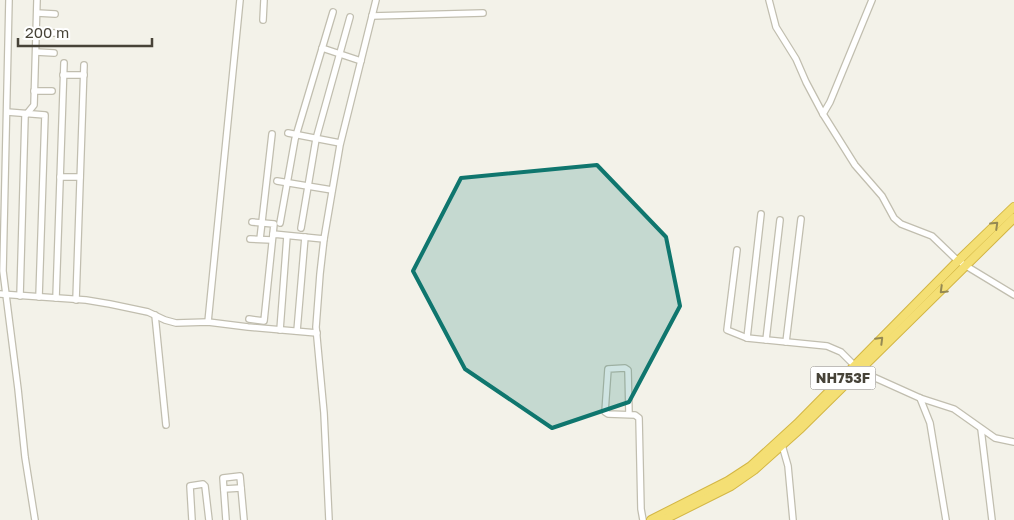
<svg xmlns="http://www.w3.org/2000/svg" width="1014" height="520" font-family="'Golos Text',sans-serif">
<rect width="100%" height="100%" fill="#f3f2e9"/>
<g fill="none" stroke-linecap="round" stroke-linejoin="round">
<defs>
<g id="minor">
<path d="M9 0 3 271 18 389 25 457 35 520"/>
<path d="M769 0 776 27 796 59 806 82 823 114 855 165 882 196 894 218 901 224 932 236 958 261 1014 295"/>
<path d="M37 13 55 14"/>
<path d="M372 16 483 13"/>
<path d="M263 20 264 0"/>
<path d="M36 32 54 33"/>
<path d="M322 48 361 61"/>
<path d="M36 52 54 53"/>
<path d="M63 75H84"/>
<path d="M34 91H52"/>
<path d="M7 112 45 115 39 297"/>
<path d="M823 114 830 102 872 0"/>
<path d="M288 133 340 143"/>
<path d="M60 177H80"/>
<path d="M277 181 332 190"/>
<path d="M252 222 274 224 273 234"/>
<path d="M280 223 295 139 333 12"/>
<path d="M301 228 316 139 350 17"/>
<path d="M250 239 272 240"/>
<path d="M260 239 272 134"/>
<path d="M737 250 727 330 747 338 827 346 841 352 855 366"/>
<path d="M0 294 86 300 110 304 148 312 165 320 176 323 208 322 248 327 317 333"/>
<path d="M20 296 25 116 34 105 37 0"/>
<path d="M56 298 64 63"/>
<path d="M76 300 84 65"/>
<path d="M155 315 166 425"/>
<path d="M249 319 264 321 273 234 324 239"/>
<path d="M208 322 240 0"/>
<path d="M280 330 287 236"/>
<path d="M297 331 305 237"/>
<path d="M747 338 761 214"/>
<path d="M766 340 780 220"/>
<path d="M786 342 801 219"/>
<path d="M860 371 920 398 954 409 995 438 1014 442"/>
<path d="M920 398 930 423 946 520"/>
<path d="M629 414 628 370 625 368 608 369 605 412 608 414 635 415 639 418 641 509 643 520"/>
<path d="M981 429 992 520"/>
<path d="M782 445 788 466 793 520"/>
<path d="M224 489 241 488"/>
<path d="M192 520 190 486 203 484 205 486 209 520"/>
<path d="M226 520 223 478 240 476 244 520"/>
<path d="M329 520 324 413 316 327 320 274 324 239 340 145 376 0"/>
</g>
<g id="highway">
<path d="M651 520 728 481 751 466 797 424 958 261 1014 207"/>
<path d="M663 520 731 486 754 470 801 428 1014 218"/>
</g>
</defs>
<use href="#minor" stroke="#c1beaf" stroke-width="8"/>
<use href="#highway" stroke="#d3b644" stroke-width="10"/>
<use href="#minor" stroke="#fff" stroke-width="5.5"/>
<use href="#highway" stroke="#f4df74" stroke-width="8"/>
</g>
<defs><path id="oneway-chevron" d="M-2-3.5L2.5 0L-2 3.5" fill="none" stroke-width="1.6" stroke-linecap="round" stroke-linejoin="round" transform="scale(1.25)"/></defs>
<g stroke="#958953">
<use href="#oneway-chevron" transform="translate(995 225) rotate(-44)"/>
<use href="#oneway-chevron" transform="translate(943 290) rotate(136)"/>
<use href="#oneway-chevron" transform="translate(880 340) rotate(-45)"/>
</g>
<path fill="#0f766e" fill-opacity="0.2" stroke="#0f766e" stroke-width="4" stroke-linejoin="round" d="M597 165 666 237 680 306 629 402 552 428 465 369 413 271 461 178Z"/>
<g text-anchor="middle" stroke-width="4.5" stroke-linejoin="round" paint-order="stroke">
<rect fill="#fff" stroke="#7e7b74" stroke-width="1" x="810.5" y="366.5" width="65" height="23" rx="4"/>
<g font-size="14" font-weight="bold" fill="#474338">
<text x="843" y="383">NH753F</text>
</g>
</g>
<path d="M18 38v8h134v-8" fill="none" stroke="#474338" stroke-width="2.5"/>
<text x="25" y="38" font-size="15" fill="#474338" stroke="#ffffff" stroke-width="4" paint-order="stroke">200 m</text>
</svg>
